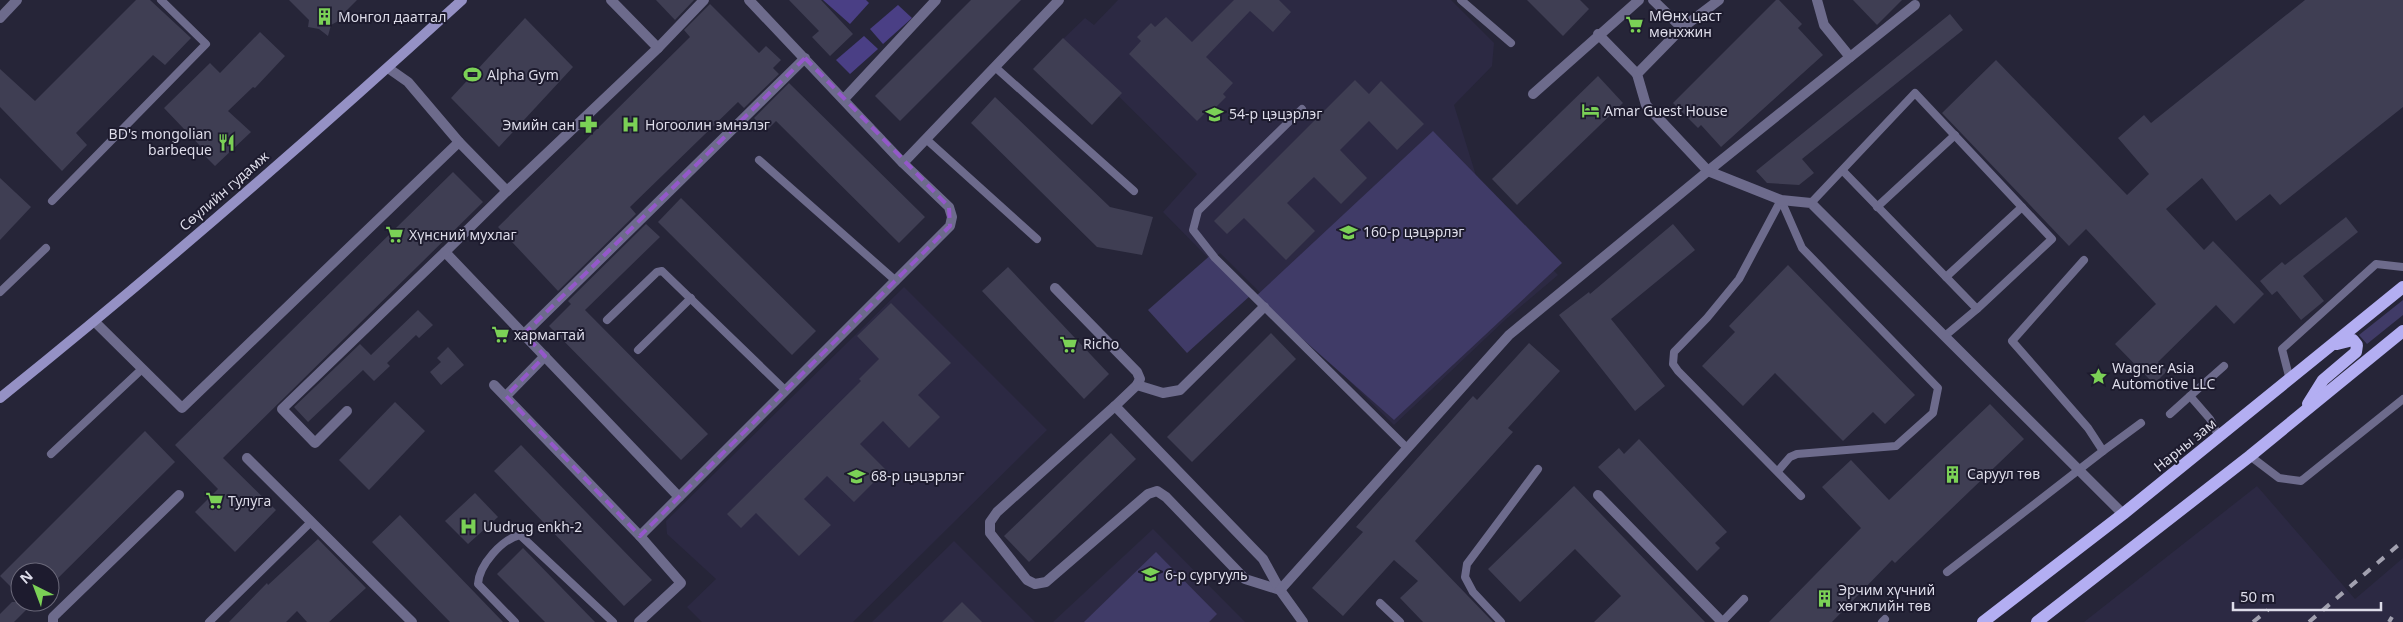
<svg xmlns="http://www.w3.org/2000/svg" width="2403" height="622" font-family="'Noto Sans',sans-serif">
<rect width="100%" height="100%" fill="#262538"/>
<g fill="#2c2943">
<path d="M1118 0H1451L1494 43 1492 66 1454 105 1483 198 1558 275 1506 319 1394 425 1220 253 1211 261 1163 212 1197 174 1062 40 1085 18 1094 25Z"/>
<path d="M904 287 1047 430 853 622H702L687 607 716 579 667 534 666 521Z"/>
<path d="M2257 486 2355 599 2403 558V622H2084Z"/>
<path d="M1153 529 1245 622H1053Z"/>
<path d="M954 541 1035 622H872Z"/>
</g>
<g fill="#403b67">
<path d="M1433 131 1562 263 1394 420 1255 297Z"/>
<path d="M1213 253 1251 295 1187 353 1148 310Z"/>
<path d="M2403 300V315L2367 344 2359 335Z"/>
<path d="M1156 552 1217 614 1209 622H1084Z"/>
</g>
<g fill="#4a3f85">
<path d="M823 0H866L869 3 850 24Z"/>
<path d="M898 5 912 18 883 44 870 29Z"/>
<path d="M864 36 878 49 850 74 836 60Z"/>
</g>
<g fill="#3f3e53">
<path d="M136 0H150L191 38 165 65 153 55 76 133 87 145 62 171 0 107V69L35 101Z"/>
<path d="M289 0H357L343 14 342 19 331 25 328 36 319 29 308 27 309 20Z"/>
<path d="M656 0H694L675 20Z"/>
<path d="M789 0H821L853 34 830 56 812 37 819 31Z"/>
<path d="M971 0H1021L900 121 875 96Z"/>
<path d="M1234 0H1279L1291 12 1273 32 1250 11 1206 57 1233 83 1223 94 1226 97 1212 111 1210 108 1197 121 1129 54 1141 41 1137 37 1151 23 1155 27 1166 17 1192 42Z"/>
<path d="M1527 0H1580L1589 9 1563 36Z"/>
<path d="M1776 0H1779L1802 24 1798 28 1823 55 1721 147 1701 125 1698 128 1673 103Z"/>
<path d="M1853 0H1902L1877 25Z"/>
<path d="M2305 0H2403V107L2280 205 2270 194 2236 221 2202 178 2166 209 2204 250 2213 241 2264 294 2234 324 2216 305 2158 362 2167 371 2154 384 2115 344 2156 304 2086 229 2069 246 1942 113 1996 60 2127 195 2149 174 2118 138 2144 115 2151 123Z"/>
<path d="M710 4 759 53 766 46 781 60 773 68 779 74 744 108 738 102 630 207 636 214 558 291 498 227 690 37 684 30Z"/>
<path d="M1950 14 1963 30 1802 159 1814 173 1799 185 1767 183 1756 171Z"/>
<path d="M525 18 573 67 499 147 451 98Z"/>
<path d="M260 32 285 56 255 88 253 87 228 111 251 132 215 166 201 152 204 150 164 108 210 63 220 73Z"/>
<path d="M1063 38 1122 93 1092 125 1033 69Z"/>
<path d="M1598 76 1623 103 1517 205 1492 179Z"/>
<path d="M1355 80 1369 94 1381 81 1424 124 1397 150 1369 121 1340 150 1367 178 1341 204 1314 177 1287 203 1315 231 1286 260 1244 218 1227 234 1214 221Z"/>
<path d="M789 83 925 217 899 243 776 121 766 131 754 118Z"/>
<path d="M995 97 1110 207 1153 217 1142 255 1097 247 971 123Z"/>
<path d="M453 172 483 202 223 458 276 510 235 552 195 512 218 489 175 445Z"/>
<path d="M0 178 31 207 0 240Z"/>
<path d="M681 198 816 331 792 355 658 222Z"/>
<path d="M2346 217 2358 232 2303 276 2324 301 2301 320 2277 291 2272 295 2260 281 2282 262 2285 265Z"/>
<path d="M646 224 660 237 585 310 708 434 681 460 549 326 571 304 568 301Z"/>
<path d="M1673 224 1695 250 1611 319 1665 386 1635 411 1559 315 1589 292 1590 294Z"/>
<path d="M1788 265 1915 395 1885 424 1873 412 1843 441 1775 373 1743 406 1702 366 1735 332 1729 326Z"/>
<path d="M1008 267 1109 374 1084 399 982 291Z"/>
<path d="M891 303 951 363 918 395 940 417 909 448 883 421 860 444 886 470 854 502 827 476 804 499 831 525 799 556 756 513 741 528 727 514 861 381 859 379 879 359 857 336Z"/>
<path d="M418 310 433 325 419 338 416 335 387 363 390 366 374 381 363 370 308 422 294 407 360 344 371 355Z"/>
<path d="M1271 333 1296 359 1192 462 1167 437Z"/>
<path d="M1529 343 1560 371 1508 428 1513 432 1415 541 1493 622H1423L1400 598 1418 581 1394 560 1343 616 1312 588 1363 532 1356 527 1473 396 1477 400Z"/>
<path d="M448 347 464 365 441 385 430 372 441 362 437 358Z"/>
<path d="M395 402 425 431 369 490 339 460Z"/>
<path d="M1990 404 2024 439 1895 563 1892 560 1832 622H1769L1861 528 1822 487 1851 460 1889 500Z"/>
<path d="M145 431 175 462 50 586V572H20V596L0 576Z"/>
<path d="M1111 433 1136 459 1029 562 1004 536Z"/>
<path d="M1639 439 1727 532 1715 543 1720 548 1697 571 1598 467 1619 448 1624 454Z"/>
<path d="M521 445 652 580 624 606 494 471Z"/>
<path d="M1574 486 1705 622H1594L1621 596 1575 549 1520 602 1488 569Z"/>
<path d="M475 493 498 517 468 544 445 521Z"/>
<path d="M400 515 424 540 503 622H450L372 542Z"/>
<path d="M318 539 366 588 329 622H307L297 611 286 622H229L267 583 268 585Z"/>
<path d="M523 548 595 622H545L497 574Z"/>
<path d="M12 602H34L14 622H0V614Z"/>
<path d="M962 602 982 622H942Z"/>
</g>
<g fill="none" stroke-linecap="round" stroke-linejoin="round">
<g stroke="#6d6b8c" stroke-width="8">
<path d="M1461 0 1511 43"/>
<path d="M995 67 1134 191"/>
<path d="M1302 109 1198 211 1193 230 1215 258 1407 448"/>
<path d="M926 139 1037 239"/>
<path d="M759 160 896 281"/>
<path d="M1843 171 1977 309"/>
<path d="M1781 200 1739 279 1707 318 1674 352 1673 364 1678 371 1801 496"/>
<path d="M52 201 206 44 161 0"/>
<path d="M1811 203 1915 93 2052 239 1977 309 1946 335"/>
<path d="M1877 207 1955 135"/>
<path d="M1946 277 2022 207"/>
<path d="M0 292 46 248"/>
<path d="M607 320 657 272 662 271 785 390"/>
<path d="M638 350 691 298"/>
<path d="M2290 380 2282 349 2376 264 2403 267"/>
<path d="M2170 414 2190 396"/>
<path d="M2219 437 2210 419 2190 396 2224 366"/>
<path d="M2103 451 2141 423"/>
<path d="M51 454 142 369"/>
<path d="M2250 456 2279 478 2301 481 2403 399"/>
<path d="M1778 471 1790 457 1797 454 1896 446 1933 413 1938 388 1802 248 1781 200"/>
<path d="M1947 572 2103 451 2088 428 2012 341 2084 260"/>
<path d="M1380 603 1400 622"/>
<path d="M209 622 311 522"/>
<path d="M515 622 478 584C479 565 502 539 520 535L613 622"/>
<path d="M1501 622 1473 592 1465 577 1467 564 1538 469"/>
<path d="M1722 622 1744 599"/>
<path d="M1882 622 1885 619"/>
</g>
<g stroke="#6d6b8c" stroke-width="10">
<path d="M1653 0 1682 28 1719 0"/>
<path d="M1817 0 1824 25 1850 57"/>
<path d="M1915 5 1708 171 1781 200 1811 203 2123 514"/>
<path d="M0 18 17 0"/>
<path d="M1598 34 1637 74"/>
<path d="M658 48 704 0"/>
<path d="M388 68 408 82 459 142"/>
<path d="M1533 94 1639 0"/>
<path d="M844 99 936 0"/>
<path d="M903 163 1059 0"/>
<path d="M507 191 445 252 679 497"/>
<path d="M1055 288 1137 372 1140 379 1137 385 1115 406 997 512 990 522V533L1027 580 1035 584 1046 582 1148 494 1157 491 1166 497 1245 579 1280 590"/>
<path d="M95 322 182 408 459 142 507 191 658 48 611 0"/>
<path d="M524 334 805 58"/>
<path d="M494 385 640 536"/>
<path d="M1137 385 1163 393 1180 390 1264 307"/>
<path d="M506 396 545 356"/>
<path d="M1115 406 1263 559 1280 590 1303 622"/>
<path d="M347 411 315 443 282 409 445 252"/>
<path d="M247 458 412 622"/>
<path d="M1598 495 1722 622"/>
<path d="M1280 590 1509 335 1708 171 1646 105 1637 74 1682 28"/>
<path d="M53 622V617L179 495"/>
<path d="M639 622 681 583 640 536 950 226 952 217 949 207 903 163 749 0"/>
</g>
<path stroke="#9591c5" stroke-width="10" d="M0 398C158 271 312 137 462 0"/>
<g stroke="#b3aef2" stroke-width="12">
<path d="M2308 404 2323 380 2356 352 2357 345 2353 340 2337 344"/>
<path d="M1983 622 2123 514 2403 287"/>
<path d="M2037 622 2250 456 2403 331"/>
</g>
<g stroke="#a1a0af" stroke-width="4" stroke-dasharray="9 9" stroke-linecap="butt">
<path d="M2253 622 2268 610"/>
<path d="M2309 622 2403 541"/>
<path d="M2389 622 2392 617"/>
</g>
</g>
<path fill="none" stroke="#9458ca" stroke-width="4" stroke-dasharray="10 6" stroke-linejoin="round" d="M805 58 949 207 950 226 640 536 506 396 545 356 524 334Z"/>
<defs>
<symbol id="building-bare" viewBox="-9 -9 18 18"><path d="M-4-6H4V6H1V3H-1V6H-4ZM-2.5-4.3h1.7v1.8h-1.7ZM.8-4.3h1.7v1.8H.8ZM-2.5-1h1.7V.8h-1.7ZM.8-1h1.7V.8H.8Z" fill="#7bd156" stroke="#1d1b2e" stroke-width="2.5" paint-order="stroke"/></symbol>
<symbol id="supermarket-bare" viewBox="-9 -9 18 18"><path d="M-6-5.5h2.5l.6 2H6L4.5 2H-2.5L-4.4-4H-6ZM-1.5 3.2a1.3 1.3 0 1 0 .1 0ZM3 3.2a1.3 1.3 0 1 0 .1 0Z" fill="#7bd156" stroke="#1d1b2e" stroke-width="2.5" paint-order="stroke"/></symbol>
<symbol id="stadium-bare" viewBox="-9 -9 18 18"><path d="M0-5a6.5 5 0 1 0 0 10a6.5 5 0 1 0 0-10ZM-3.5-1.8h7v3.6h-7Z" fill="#7bd156" stroke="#1d1b2e" stroke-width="2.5" paint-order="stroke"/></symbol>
<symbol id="hotel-bare" viewBox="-9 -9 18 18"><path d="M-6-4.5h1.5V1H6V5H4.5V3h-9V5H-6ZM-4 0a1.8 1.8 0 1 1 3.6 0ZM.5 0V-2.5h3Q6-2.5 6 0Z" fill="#7bd156" stroke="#1d1b2e" stroke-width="2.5" paint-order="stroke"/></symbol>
<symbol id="school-bare" viewBox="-9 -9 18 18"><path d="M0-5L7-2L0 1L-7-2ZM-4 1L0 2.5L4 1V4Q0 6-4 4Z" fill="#7bd156" stroke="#1d1b2e" stroke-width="2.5" paint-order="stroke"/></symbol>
<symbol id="pharmacy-bare" viewBox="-9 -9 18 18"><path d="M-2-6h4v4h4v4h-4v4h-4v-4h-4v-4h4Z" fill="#7bd156" stroke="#1d1b2e" stroke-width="2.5" paint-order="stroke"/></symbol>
<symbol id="hospital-bare" viewBox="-9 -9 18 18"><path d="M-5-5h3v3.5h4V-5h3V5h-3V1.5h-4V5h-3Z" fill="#7bd156" stroke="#1d1b2e" stroke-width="2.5" paint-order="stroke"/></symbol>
<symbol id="restaurant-bare" viewBox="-9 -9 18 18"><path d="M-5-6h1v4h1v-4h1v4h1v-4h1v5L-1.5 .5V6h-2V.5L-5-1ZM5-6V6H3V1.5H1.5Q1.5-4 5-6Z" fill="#7bd156" stroke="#1d1b2e" stroke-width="2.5" paint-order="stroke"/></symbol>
<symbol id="sight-bare" viewBox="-9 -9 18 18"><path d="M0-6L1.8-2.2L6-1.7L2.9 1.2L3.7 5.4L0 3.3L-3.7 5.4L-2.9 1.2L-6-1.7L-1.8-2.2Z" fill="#7bd156" stroke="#1d1b2e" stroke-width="2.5" paint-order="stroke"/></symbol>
</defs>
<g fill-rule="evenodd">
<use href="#building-bare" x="312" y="4" width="25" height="25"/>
<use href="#supermarket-bare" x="1622" y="12" width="25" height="25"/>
<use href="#stadium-bare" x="460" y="62" width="25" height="25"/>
<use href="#hotel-bare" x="1578" y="98" width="25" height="25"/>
<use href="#school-bare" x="1202" y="102" width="25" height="25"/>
<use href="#pharmacy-bare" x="576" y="112" width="25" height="25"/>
<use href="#hospital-bare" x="618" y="112" width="25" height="25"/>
<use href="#restaurant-bare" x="214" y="130" width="25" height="25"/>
<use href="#school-bare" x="1336" y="220" width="25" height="25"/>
<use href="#supermarket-bare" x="382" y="222" width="25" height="25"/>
<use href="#supermarket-bare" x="488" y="322" width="25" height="25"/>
<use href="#supermarket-bare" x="1056" y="332" width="25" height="25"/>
<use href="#sight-bare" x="2086" y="364" width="25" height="25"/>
<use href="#building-bare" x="1940" y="462" width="25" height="25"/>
<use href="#school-bare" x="844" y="464" width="25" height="25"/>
<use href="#supermarket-bare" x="202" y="488" width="25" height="25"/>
<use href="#hospital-bare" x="456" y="514" width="25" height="25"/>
<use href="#school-bare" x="1138" y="562" width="25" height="25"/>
<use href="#building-bare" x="1812" y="586" width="25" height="25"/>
</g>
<g text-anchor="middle" stroke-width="4" stroke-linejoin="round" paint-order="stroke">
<g font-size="14" fill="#dddce9" stroke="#1d1b2e" text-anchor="start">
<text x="1649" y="21">МӨнх цаст<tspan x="1649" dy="16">мөнхжин</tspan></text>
<text x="338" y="22">Монгол даатгал</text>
<text x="487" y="80">Alpha Gym</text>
<text x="1604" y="116">Amar Guest House</text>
<text x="1229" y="119">54-р цэцэрлэг</text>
<text x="575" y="130" text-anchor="end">Эмийн сан</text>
<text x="645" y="130">Ногоолин эмнэлэг</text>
<text x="212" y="139" text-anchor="end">BD's mongolian<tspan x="212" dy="16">barbeque</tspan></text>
<text x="1363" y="237">160-р цэцэрлэг</text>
<text x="409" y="240">Хүнсний мухлаг</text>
<text x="514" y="340">хармагтай</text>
<text x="1083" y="349">Richo</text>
<text x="2112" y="373">Wagner Asia<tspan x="2112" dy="16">Automotive LLC</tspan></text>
<text x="1967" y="479">Саруул төв</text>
<text x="871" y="481">68-р цэцэрлэг</text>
<text x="228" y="506">Тулуга</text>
<text x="483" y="532">Uudrug enkh-2</text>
<text x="1165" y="580">6-р сургууль</text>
<text x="1838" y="595">Эрчим хүчний<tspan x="1838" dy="16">хөгжлийн төв</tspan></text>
</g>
<g font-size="14" fill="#dddce9" stroke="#1d1b2e">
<text transform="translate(224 191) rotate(-41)" y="5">Сөүлийн гудамж</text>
<text transform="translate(2185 445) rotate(-39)" y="5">Нарны зам</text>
</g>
</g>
<g transform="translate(35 587) rotate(318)"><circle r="24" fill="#1d1b2e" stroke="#6a6879"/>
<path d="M0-4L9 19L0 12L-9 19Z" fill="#7bd156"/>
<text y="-8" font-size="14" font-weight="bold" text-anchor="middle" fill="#dddce9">N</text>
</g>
<path d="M2233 602v8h148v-8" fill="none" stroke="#dddce9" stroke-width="2.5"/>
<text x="2240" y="602" font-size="15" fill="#dddce9" stroke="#1d1b2e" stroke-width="4" paint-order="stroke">50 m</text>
</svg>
